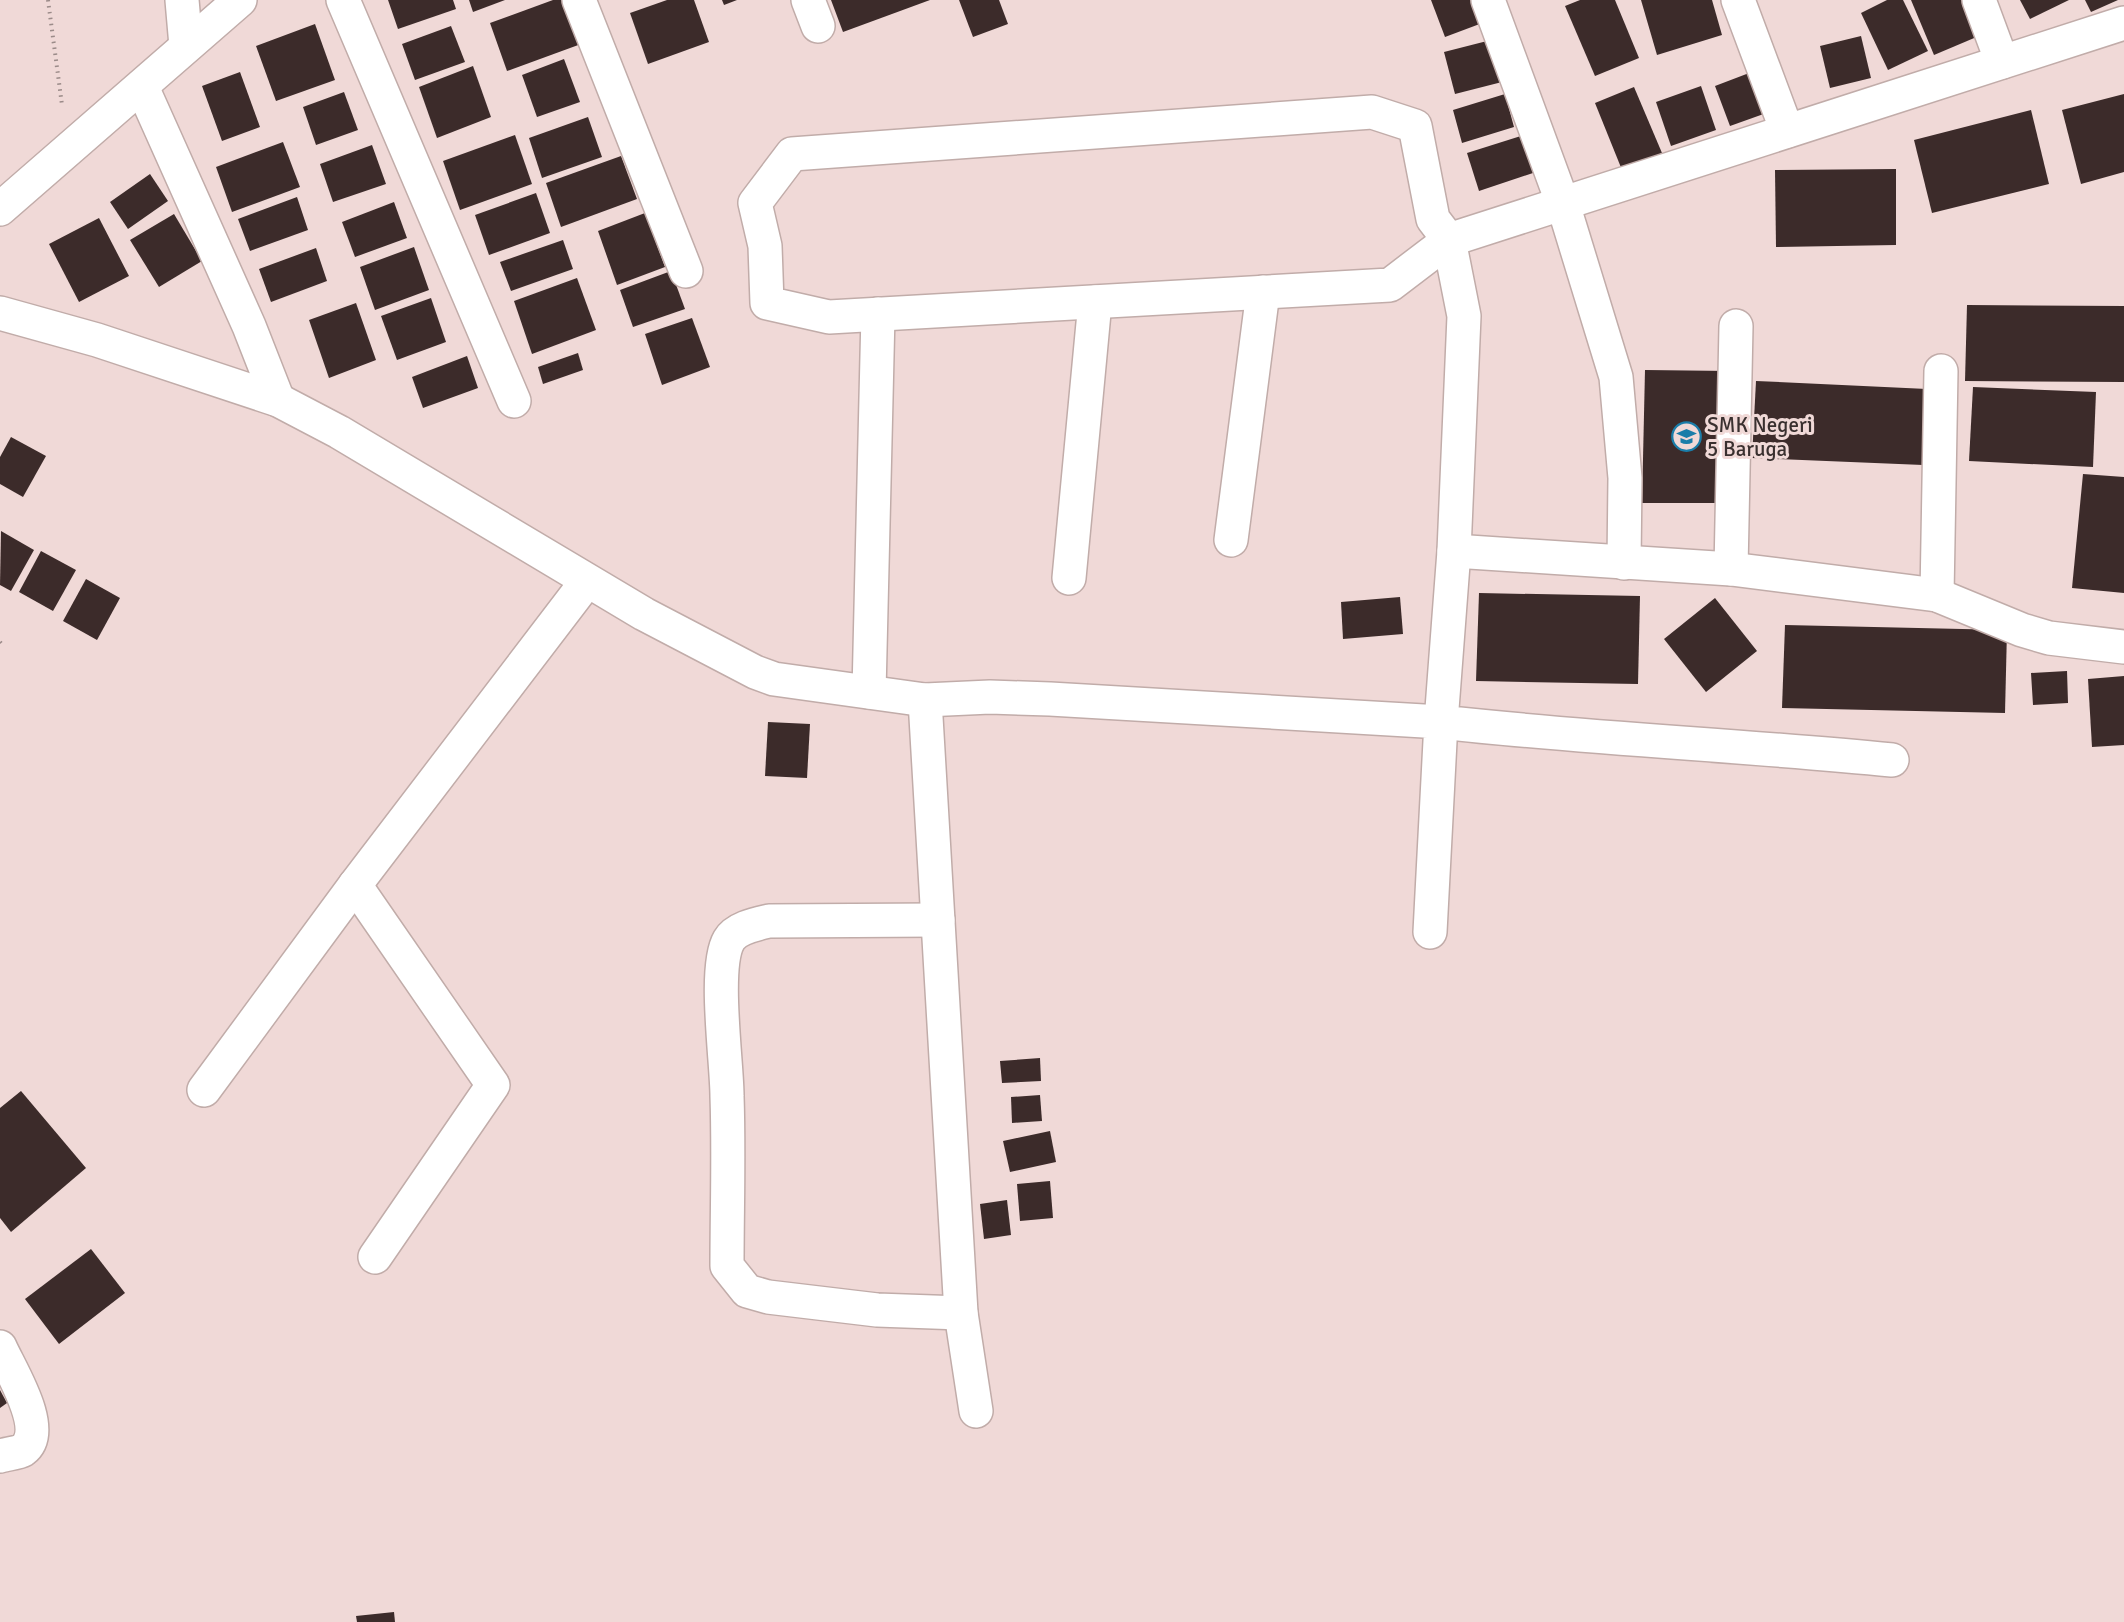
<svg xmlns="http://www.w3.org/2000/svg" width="2124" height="1622" font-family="Signika,sans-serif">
<rect width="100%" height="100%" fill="#f0d9d7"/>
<g fill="#3c2b2a">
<path d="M388 0H453L456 9 398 29Z"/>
<path d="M469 0H505L473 12Z"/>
<path d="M553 0H565L581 44 507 71 490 23Z"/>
<path d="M667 0H694L709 42 648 64 630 13Z"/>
<path d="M722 0H737L724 5Z"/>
<path d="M831 0H930L843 32Z"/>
<path d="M959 0H999L1008 24 973 37Z"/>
<path d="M1431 0H1478L1485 22 1445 37Z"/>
<path d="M1580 0H1615L1639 58 1595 76 1565 6Z"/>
<path d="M1641 0H1712L1722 35 1657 55Z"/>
<path d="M1887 0H1903L1928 51 1888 70 1861 13Z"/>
<path d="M1911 0H1971L1986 33 1934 55Z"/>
<path d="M2020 0H2069L2030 19Z"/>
<path d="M2085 0H2118L2091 12Z"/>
<path d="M315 24 335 80 276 101 256 46Z"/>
<path d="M451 26 465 62 415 80 402 44Z"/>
<path d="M1861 36 1871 78 1830 88 1820 46Z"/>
<path d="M1491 40 1502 82 1455 94 1444 52Z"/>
<path d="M564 59 580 102 537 117 522 75Z"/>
<path d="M473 66 491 117 437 138 419 87Z"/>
<path d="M1757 70 1772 111 1730 126 1715 86Z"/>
<path d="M240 72 260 127 222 141 202 86Z"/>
<path d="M1701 86 1716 130 1671 146 1656 102Z"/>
<path d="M1634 87 1662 153 1622 170 1595 103Z"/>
<path d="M344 92 358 130 316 145 303 107Z"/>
<path d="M1505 94 1514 127 1462 143 1453 110Z"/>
<path d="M2124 94V172L2081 184 2062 110Z"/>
<path d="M2031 110 2049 184 1932 213 1914 140Z"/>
<path d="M588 117 602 157 542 178 529 138Z"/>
<path d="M515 135 532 184 460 210 443 161Z"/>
<path d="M1524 135 1536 172 1479 191 1467 153Z"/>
<path d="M283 142 300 187 232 212 216 167Z"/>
<path d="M372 145 386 184 333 202 320 164Z"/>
<path d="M621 156 637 199 561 227 546 183Z"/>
<path d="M1896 169V245L1776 247 1775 170Z"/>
<path d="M150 174 168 201 128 229 110 202Z"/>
<path d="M536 193 550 233 489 255 475 215Z"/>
<path d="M297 197 308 230 250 251 238 219Z"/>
<path d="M394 202 407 238 355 257 342 222Z"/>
<path d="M645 213 665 267 617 285 598 231Z"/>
<path d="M174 214 202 261 159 287 130 240Z"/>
<path d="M99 218 129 276 79 302 49 244Z"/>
<path d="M563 240 573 269 511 291 500 262Z"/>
<path d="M414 247 429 290 375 310 360 267Z"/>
<path d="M316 248 327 281 271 302 259 269Z"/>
<path d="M671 271 685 309 633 327 620 290Z"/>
<path d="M577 278 596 330 532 354 514 301Z"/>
<path d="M431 298 446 342 397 360 381 316Z"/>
<path d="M356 303 376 360 329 378 309 320Z"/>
<path d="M1967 305 2124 306V382L1965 381Z"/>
<path d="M692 318 710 367 662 385 645 334Z"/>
<path d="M578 353 583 370 543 384 538 367Z"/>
<path d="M467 356 478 388 423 408 412 377Z"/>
<path d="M1645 370 1730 371 1728 503H1642Z"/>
<path d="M1756 381 1927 389 1923 465 1752 458Z"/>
<path d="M1973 387 2096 392 2093 467 1969 461Z"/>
<path d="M11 437 46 456 23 497 0 484V457Z"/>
<path d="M2083 474 2124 477V593L2072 588Z"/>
<path d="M1 531 34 550 11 591 0 585Z"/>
<path d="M41 551 76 570 53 611 19 592Z"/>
<path d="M86 579 120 598 97 640 63 621Z"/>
<path d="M1479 593 1640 596 1638 684 1476 681Z"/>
<path d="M1400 597 1403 634 1343 639 1341 602Z"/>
<path d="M1715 598 1757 651 1706 692 1664 639Z"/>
<path d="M1785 625 2007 630 2005 713 1782 708Z"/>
<path d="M2067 671 2068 703 2033 705 2031 673Z"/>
<path d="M2124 676V745L2092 747 2088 679Z"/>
<path d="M768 722 810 724 807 778 765 776Z"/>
<path d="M1040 1058 1041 1081 1002 1083 1000 1061Z"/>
<path d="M21 1091 86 1168 11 1232 0 1218V1108Z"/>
<path d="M1040 1095 1042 1121 1012 1123 1011 1097Z"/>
<path d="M1050 1131 1056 1162 1010 1172 1003 1141Z"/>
<path d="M1050 1181 1053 1218 1020 1221 1017 1184Z"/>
<path d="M1007 1200 1011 1235 984 1239 980 1204Z"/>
<path d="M91 1249 125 1293 59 1344 25 1299Z"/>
<path d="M0 1390 7 1403 0 1408Z"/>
<path d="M394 1612 395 1622H357L356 1616Z"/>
</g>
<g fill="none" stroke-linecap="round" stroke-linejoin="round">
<defs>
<g id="minor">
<path d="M182 0 186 46"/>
<path d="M343 0 514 401"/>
<path d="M579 0 686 271"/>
<path d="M808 0 818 26"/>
<path d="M1488 0 1563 204 1616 377 1625 478 1624 563"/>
<path d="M1738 0 1787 131"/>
<path d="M1979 0 2002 62"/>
<path d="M142 87 249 326 278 400"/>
<path d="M0 209 240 0"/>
<path d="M0 313 97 340 278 400 339 432 644 614 755 672 774 679 925 700 990 697 1050 699 1441 722 1430 932"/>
<path d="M1231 540 1263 292"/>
<path d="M1454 551 1731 569 1937 595 2022 630 2049 638 2124 647"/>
<path d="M1731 569 1736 326"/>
<path d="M1069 578 1095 302"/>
<path d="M1937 595 1941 371"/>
<path d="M869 692 878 314"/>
<path d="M925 700 961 1313 976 1411"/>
<path d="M1892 760C1742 745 1591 739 1441 722L1454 551 1464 316 1449 240 1433 219 1415 126 1372 112 792 154 755 203 765 246 767 303 829 317 1390 285 1449 240 2124 23"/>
<path d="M355 885 493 1085 375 1257"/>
<path d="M938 920 769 921C756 924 736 928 729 940 713 967 727 1062 727 1096 729 1153 727 1210 727 1266L747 1291 768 1297 877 1310 961 1313"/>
<path d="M204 1090 355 885 587 581"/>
<path d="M0 1347C10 1370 49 1430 23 1450 18 1453 6 1454 0 1456"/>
</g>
</defs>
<use href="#minor" stroke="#c1aca9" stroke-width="36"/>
<g stroke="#9b8b89" stroke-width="4" stroke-dasharray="1.5 4.5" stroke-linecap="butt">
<path d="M48 0 62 105"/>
<path d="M0 642 3 646"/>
</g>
<use href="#minor" stroke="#fff" stroke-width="33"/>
</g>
<defs>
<symbol id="school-ring" viewBox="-11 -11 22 22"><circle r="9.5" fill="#f0d9d7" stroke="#1a7da9" stroke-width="1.5"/><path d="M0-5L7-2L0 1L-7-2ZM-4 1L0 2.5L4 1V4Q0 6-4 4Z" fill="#1a7da9"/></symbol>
</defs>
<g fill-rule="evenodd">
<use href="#school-ring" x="1670" y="420" width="33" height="33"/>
</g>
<g text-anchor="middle" stroke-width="6" stroke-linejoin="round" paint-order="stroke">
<g font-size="21" fill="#39302f" stroke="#f0d9d7" text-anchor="start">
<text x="1707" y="432">SMK Negeri<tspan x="1707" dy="24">5 Baruga</tspan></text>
</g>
</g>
</svg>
